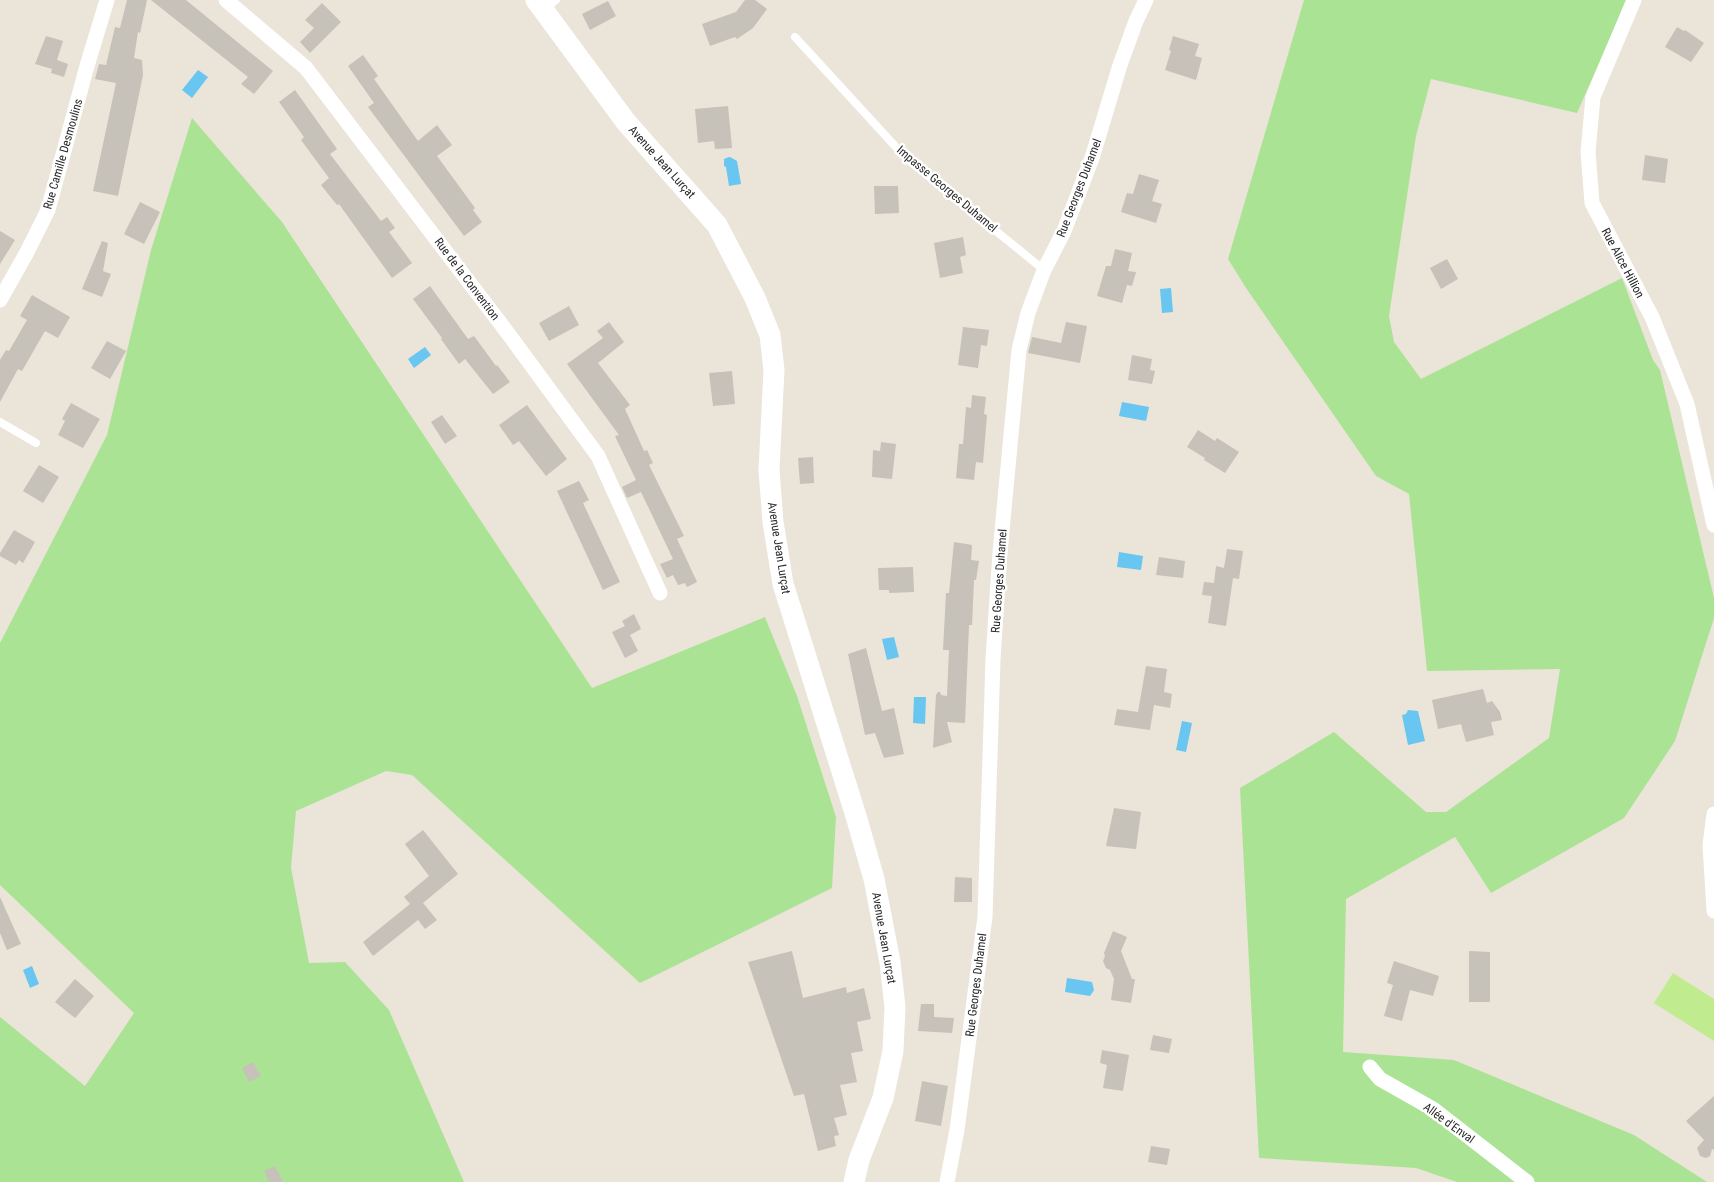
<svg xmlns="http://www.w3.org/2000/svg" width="1714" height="1182" font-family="'Roboto Condensed',sans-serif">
<rect width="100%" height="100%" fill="#ebe4d9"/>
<g fill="#abe394">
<path d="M1304 0H1627L1577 113 1431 79 1416 136 1389 316 1394 342 1421 379 1622 278 1653 360 1660 370 1714 598V618L1675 741 1624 818 1491 893 1455 837 1346 899 1343 1052 1454 1060 1634 1135 1707 1182H1457L1416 1168 1259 1158 1240 788 1334 732 1426 812H1446L1549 738 1560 669 1427 671 1409 494 1376 476 1246 288 1228 259Z"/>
<path d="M192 118 282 222 592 688 765 617 797 696 836 817 832 888 640 983 412 775 386 771 296 811 291 868 309 963 345 962 389 1010 464 1182H0V1017L85 1086 134 1013 0 885V643L107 435 151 250Z"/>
</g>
<path fill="#c0eb8f" d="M1673 973 1714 999V1041L1654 1003Z"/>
<g fill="#69c6f0">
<path d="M198 70 208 77 192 98 182 90Z"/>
<path d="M729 157H730L737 161 741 184 729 186 726 167 724 166V159Z"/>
<path d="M1171 288 1173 312 1162 313 1160 289Z"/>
<path d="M425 347 431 355 414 368 408 359Z"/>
<path d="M1122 402 1149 407 1146 421 1119 416Z"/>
<path d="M1119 552 1143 556 1141 570 1117 567Z"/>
<path d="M894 637 899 657 887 660 882 639Z"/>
<path d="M914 697H926L925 724 913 723Z"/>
<path d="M1408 710 1418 711 1425 741 1408 745 1402 715 1406 714Z"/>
<path d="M1182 721 1192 723 1186 752 1176 750Z"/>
<path d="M32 966 39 984 30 988 23 970Z"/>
<path d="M1067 978 1092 982 1094 990 1090 996 1065 992Z"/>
</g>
<g fill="#c6c1b9">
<path d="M127 0H147L140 33 138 32 134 58 142 60 143 75 118 196 93 191 116 83 95 79 99 64 106 65 115 27 120 28Z"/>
<path d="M151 0H186L273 71 254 94 241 84 248 77Z"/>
<path d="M745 0H755L767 9 753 28 737 39 735 37 710 46 702 24 736 12Z"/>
<path d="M608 1 616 16 590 30 582 14Z"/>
<path d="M322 3 341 22 310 53 300 42 314 28 305 20Z"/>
<path d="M1677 27 1684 31 1685 30 1704 43 1691 62 1665 47Z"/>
<path d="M46 36 63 41 57 60 68 64 64 77 51 73 52 69 35 64Z"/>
<path d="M1173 36 1199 44 1195 56 1202 58 1196 80 1165 70 1171 51 1169 50Z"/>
<path d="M363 55 378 76 374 79 418 141 437 125 452 145 437 156 475 208 473 210 482 222 464 236 368 107 374 103 348 66Z"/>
<path d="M295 90 337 149 330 154 381 221 387 217 395 228 389 232 412 263 392 278 339 204 337 205 321 185 329 178 301 140 304 137 279 102Z"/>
<path d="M728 106 732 148 715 149 714 141 698 143 695 109Z"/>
<path d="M1645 155 1668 159 1665 183 1642 180Z"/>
<path d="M1139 174 1159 180 1152 201 1162 204 1156 223 1121 212 1127 193 1133 194Z"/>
<path d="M874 186H898L899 213 875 214Z"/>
<path d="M140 202 160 212 144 244 124 234Z"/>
<path d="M0 231 15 240 0 264Z"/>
<path d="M963 237 966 255 960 257 963 273 940 278 934 243Z"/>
<path d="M102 241 108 243 103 271 111 274 102 297 82 289Z"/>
<path d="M1115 249 1132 253 1128 271 1136 272 1132 286 1127 285 1122 303 1097 296 1106 266H1111Z"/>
<path d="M1447 259 1458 279 1441 289 1430 268Z"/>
<path d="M430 286 468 339 474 336 496 366 497 365 510 382 493 394 465 359 459 364 441 339 442 338 413 299Z"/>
<path d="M32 295 70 317 58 338 45 331 22 371 18 369 0 402V360L6 350 9 351 27 320 20 316Z"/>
<path d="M569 306 579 325 549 341 539 323Z"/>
<path d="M609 322 624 342 598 363 630 405 625 409 644 451 647 450 653 463 649 465 684 536 677 539 697 582 687 587 685 583 678 585 673 575 667 578 660 564 673 559 641 492 627 498 622 487 636 480 615 436 619 435 567 364 603 338 597 331Z"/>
<path d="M1066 322 1087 326 1080 363 1028 353 1032 337 1061 343Z"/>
<path d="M963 327 989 330 987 346 981 345 978 368 958 365Z"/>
<path d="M107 341 126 351 110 379 91 368Z"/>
<path d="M1132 355 1152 359 1150 370 1155 371 1152 384 1128 380Z"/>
<path d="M732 371 735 404 713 406 709 373Z"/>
<path d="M972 395 986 397 984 414 987 415 983 463 976 462 974 480 956 478 959 444H963L966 407 971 408Z"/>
<path d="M71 403 100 419 83 448 58 435 65 421 62 419Z"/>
<path d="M527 405 567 459 546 476 519 441 513 445 499 425Z"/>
<path d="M442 415 457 436 445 444 431 422Z"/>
<path d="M1198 430 1215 441 1217 438 1239 452 1225 473 1204 460 1205 458 1187 447Z"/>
<path d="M881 442 896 444 892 479 872 477 873 450 880 451Z"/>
<path d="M813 457 814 483 800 484 798 458Z"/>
<path d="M39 465 59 477 43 503 23 491Z"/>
<path d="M579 481 589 500 583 503 620 582 603 590 557 491Z"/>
<path d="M14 530 35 542 23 563 19 560 16 565 0 556V553Z"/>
<path d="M954 542 972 545 971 560 979 561 976 580H974L972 625H969L965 723 947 722 952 742 933 748 936 695 938 692H940L941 695 947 696 949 650H943L946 593H949Z"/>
<path d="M1227 549 1243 551 1239 579 1233 578 1226 626 1208 623 1212 596 1202 595 1204 582 1214 583 1216 566 1224 568Z"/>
<path d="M1159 557 1185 561 1183 578 1156 575Z"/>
<path d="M913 567 914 592 889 593V590H879L878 568Z"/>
<path d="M634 614 641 629 630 635 638 651 625 658 612 632 625 626 622 621Z"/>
<path d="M866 648 882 711 894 708 904 754 884 758 875 733 865 735 848 654Z"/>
<path d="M1146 666 1167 669 1164 692 1172 694 1170 708 1154 705 1150 730 1114 725 1117 709 1138 712Z"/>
<path d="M1483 689 1487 703 1492 701 1500 712 1502 720 1491 722 1494 735 1466 742 1461 724 1438 729 1432 700Z"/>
<path d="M1114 808 1141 812 1136 849 1106 846Z"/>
<path d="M423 830 458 874 423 903 437 920 425 929 418 920 373 956 363 942 410 904 404 897 429 876 405 844Z"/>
<path d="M955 877 972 878V902H954Z"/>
<path d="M0 897 21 944 7 950 0 933Z"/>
<path d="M1113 931 1127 937 1121 951 1132 979H1135L1131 1003 1111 1000 1114 979 1110 970 1106 968 1103 961 1105 956 1104 953Z"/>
<path d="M792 951 803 998 846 987 847 993 864 988 871 1019 857 1022 863 1051 851 1053 857 1082 840 1085 847 1115 834 1118 839 1135 834 1136 836 1146 818 1151 804 1094 794 1096 748 962Z"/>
<path d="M1469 951 1490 952V1002H1469Z"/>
<path d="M1394 961 1439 976 1433 996 1410 990 1402 1021 1384 1016 1393 985 1387 983Z"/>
<path d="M75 979 94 996 75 1018 55 1002Z"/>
<path d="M921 1004H934V1017L954 1018 952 1033 918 1031Z"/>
<path d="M1153 1035 1172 1039 1169 1053 1150 1050Z"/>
<path d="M1102 1050 1129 1055 1123 1091 1103 1088 1107 1065 1100 1063Z"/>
<path d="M253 1062 261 1076 249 1082 242 1068Z"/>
<path d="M922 1081 948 1086 941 1126 915 1121Z"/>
<path d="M1714 1096V1150L1712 1149 1710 1156 1706 1158 1700 1156 1697 1148 1704 1140 1686 1121Z"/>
<path d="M1151 1146 1170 1149 1167 1165 1148 1162Z"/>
<path d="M275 1166 283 1182H269L264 1171Z"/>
</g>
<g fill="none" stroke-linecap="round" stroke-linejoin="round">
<g stroke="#fff" stroke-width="8">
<path d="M544 10 556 0"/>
<path d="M795 37 906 158 1044 270"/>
<path d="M0 422 36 443"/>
</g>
<g stroke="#fff" stroke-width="15">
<path d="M226 0 306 68 510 336 598 456 660 593"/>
<path d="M1634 0 1593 97 1588 152 1592 203 1652 317 1687 404 1714 525"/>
<path d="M0 300 27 252 48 210 87 66 107 0"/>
<path d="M1714 814 1710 845 1714 911"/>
<path d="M1370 1067 1380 1079 1433 1109 1527 1182"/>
<path d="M947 1182 957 1130 985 917 993 659 1000 552 1019 350 1028 313 1044 270 1064 231 1092 158 1120 65 1136 21 1146 0"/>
</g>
<path stroke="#fff" stroke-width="21" d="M536 0 626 122 717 225 755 298 770 335 774 370 769 470 773 522 783 584 856 816 874 879 890 962 895 1007 893 1051 883 1098 859 1160 854 1182"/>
</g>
<g text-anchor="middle" stroke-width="5" stroke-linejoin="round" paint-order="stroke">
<g font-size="12" fill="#282828" stroke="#fff">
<text transform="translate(63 154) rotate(-74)" y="4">Rue Camille Desmoulins</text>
<text transform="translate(662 162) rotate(48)" y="4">Avenue Jean Lurçat</text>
<text transform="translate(1079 188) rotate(-69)" y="4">Rue Georges Duhamel</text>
<text transform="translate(947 189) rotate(40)" y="4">Impasse Georges Duhamel</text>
<text transform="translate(1623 263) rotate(62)" y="4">Rue Alice Hillion</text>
<text transform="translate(467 279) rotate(53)" y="4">Rue de la Convention</text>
<text transform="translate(779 548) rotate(81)" y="4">Avenue Jean Lurçat</text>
<text transform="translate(999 581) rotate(-86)" y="4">Rue Georges Duhamel</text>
<text transform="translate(884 938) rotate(80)" y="4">Avenue Jean Lurçat</text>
<text transform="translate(976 985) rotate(-83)" y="4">Rue Georges Duhamel</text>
<text transform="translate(1449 1123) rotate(36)" y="4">Allée d'Enval</text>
</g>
</g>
</svg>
